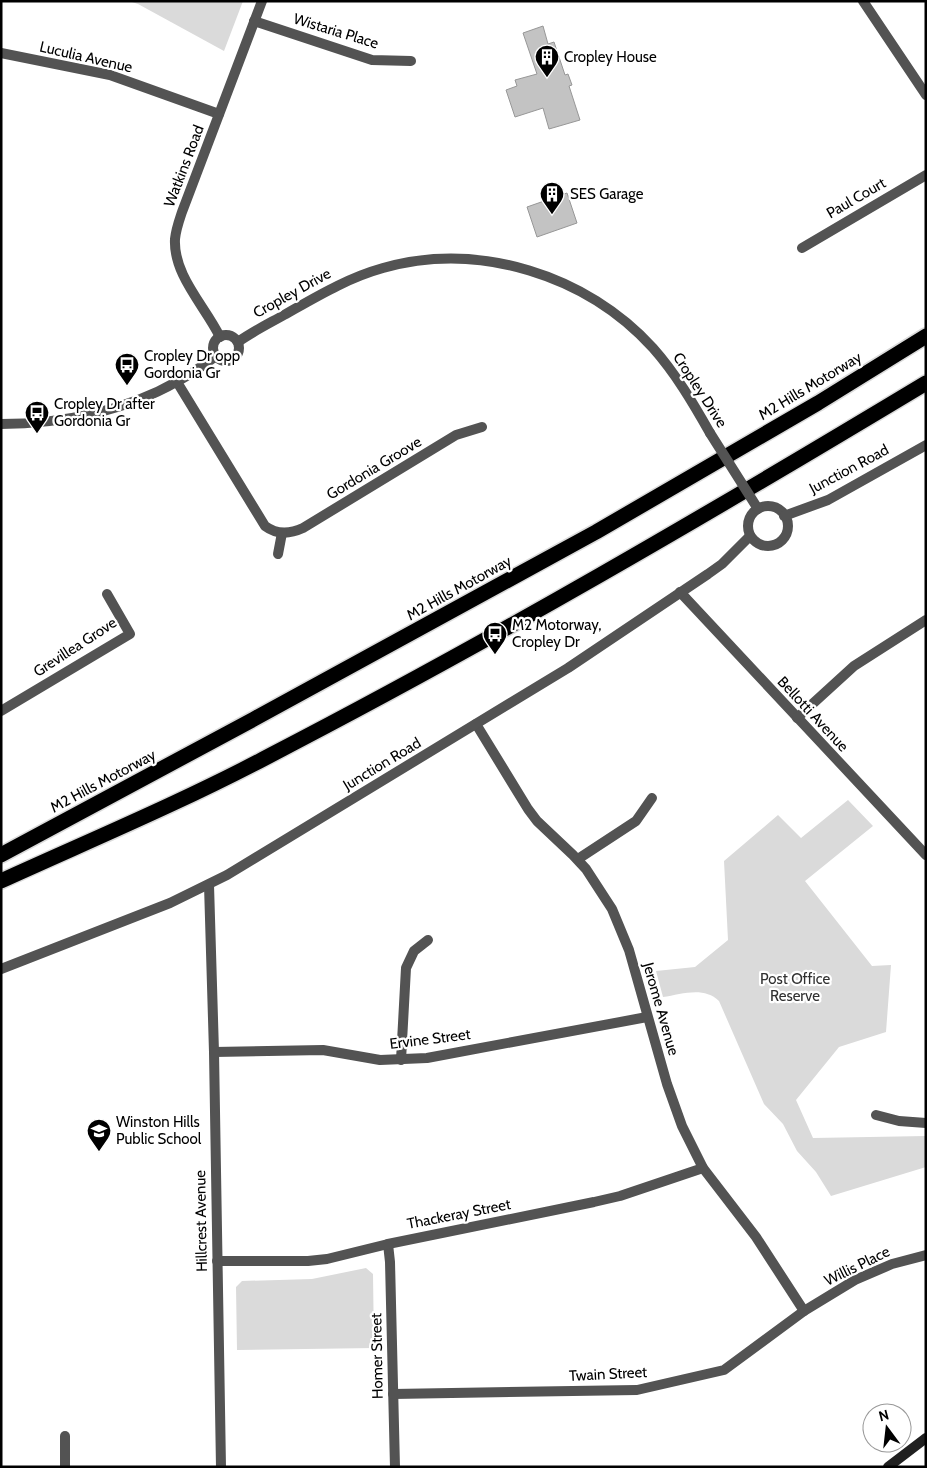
<svg xmlns="http://www.w3.org/2000/svg" width="927" height="1468" font-family="Cabin,sans-serif">
<rect width="100%" height="100%" fill="#fff"/>
<g fill="#dadada">
<path d="M129 1H243L224 51 138 4Z"/>
<path d="M848 800 873 826 805 881 872 966 891 965 886 1032 839 1047 796 1100 813 1138 926 1136V1167L831 1196 816 1172 797 1151 783 1124 764 1104 719 1001C704 986 682 994 663 997L656 971 695 967 728 940 724 861 778 815 801 838Z"/>
<path d="M366 1268 373 1274 374 1348 237 1350 236 1287 242 1281 312 1279Z"/>
</g>
<g fill="#c3c3c3" stroke="#979797">
<path d="M543 26 548 44 554 42 565 75 568 74 572 85 569 86 580 120 549 129 543 108 515 117 506 90 517 86 515 80 537 74 523 33Z"/>
<path d="M567 193 577 223 537 237 527 207Z"/>
</g>
<g fill="none" stroke-linecap="round" stroke-linejoin="round">
<defs>
<g id="motorway">
<path d="M1 855 254 719 596 532 818 403 926 336"/>
<path d="M1 881C91 840 182 802 269 756 493 640 710 513 926 383"/>
</g>
</defs>
<use href="#motorway" stroke="#dbdbdb" stroke-width="18"/>
<g stroke="#535353" stroke-width="10">
<path d="M863 1 926 95"/>
<path d="M254 21 372 60 411 61"/>
<path d="M1 53 110 75 219 114"/>
<path d="M802 248 926 175"/>
<path d="M177 382 265 526C277 535 290 534 303 528L456 435 482 427"/>
<path d="M278 554 282 533"/>
<path d="M680 592 926 855"/>
<path d="M1 711 130 634 107 594"/>
<path d="M797 718 854 666 926 620"/>
<path d="M476 724 528 809 537 821 573 855 586 869 612 909 629 950 667 1084 682 1126 703 1168 756 1237 804 1311"/>
<path d="M578 859 636 821 652 798"/>
<path d="M214 1052 323 1050 380 1060 427 1058 647 1017"/>
<path d="M401 1060 406 968 414 951 428 940"/>
<path d="M876 1115 899 1121 926 1123"/>
<path d="M388 1244 390 1262 395 1467"/>
<path d="M217 1261H308L327 1259 388 1244 594 1202 620 1196 703 1168"/>
<path d="M393 1394 637 1390 724 1370 804 1311 855 1280 892 1264 926 1255"/>
<path d="M65 1436V1467"/>
</g>
<g stroke="#535353" stroke-width="10">
<circle cx="226" cy="348" r="13"/>
<path d="M220 337C205 306 173 275 175 239 176 229 179 221 182 212L262 1"/>
<path d="M238 342C252 332 268 324 284 315 316 297 347 278 383 268 479 241 587 275 653 348 676 374 693 403 710 433"/>
<path d="M1 424C61 424 126 411 178 381 191 374 204 365 216 356"/>
<circle cx="768" cy="526" r="20"/>
<path d="M784 516 828 500 926 445"/>
<path d="M209 885 214 1052 221 1467"/>
<path d="M1 969 170 903 227 875 568 668 708 574 722 564 750 536"/>
</g>
<path stroke="#202020" stroke-width="10" d="M888 1467 926 1438"/>
<use href="#motorway" stroke="#000" stroke-width="15"/>
<path stroke="#535353" stroke-width="10" d="M710 433 758 509"/>
</g>
<defs>
<symbol id="building-pin" viewBox="-11 -11 22 30"><path d="M0 17L-7.5 6A9.5 9.5 0 1 1 7.5 6Z" fill="#000" stroke="#fff"/><path d="M-4-6H4V6H1V3H-1V6H-4ZM-2.5-4.3h1.7v1.8h-1.7ZM.8-4.3h1.7v1.8H.8ZM-2.5-1h1.7V.8h-1.7ZM.8-1h1.7V.8H.8Z" fill="#fff"/></symbol>
<symbol id="bus-pin" viewBox="-11 -11 22 30"><path d="M0 17L-7.5 6A9.5 9.5 0 1 1 7.5 6Z" fill="#000" stroke="#fff"/><path d="M-5-6H5V4H4V6H2V4H-2V6H-4V4H-5ZM-3.5-4V0h7V-4ZM-3.5 1.2v1.5H-2V1.2ZM2 1.2v1.5H3.5V1.2Z" fill="#fff"/></symbol>
<symbol id="school-pin" viewBox="-11 -11 22 30"><path d="M0 17L-7.5 6A9.5 9.5 0 1 1 7.5 6Z" fill="#000" stroke="#fff"/><path d="M0-5L7-2L0 1L-7-2ZM-4 1L0 2.5L4 1V4Q0 6-4 4Z" fill="#fff"/></symbol>
</defs>
<g fill-rule="evenodd">
<use href="#building-pin" x="533" y="43" width="28" height="38"/>
<use href="#building-pin" x="538" y="180" width="28" height="38"/>
<use href="#bus-pin" x="113" y="351" width="28" height="38"/>
<use href="#bus-pin" x="23" y="399" width="28" height="38"/>
<use href="#bus-pin" x="481" y="620" width="28" height="38"/>
<use href="#school-pin" x="85" y="1117" width="28" height="38"/>
</g>
<g text-anchor="middle" stroke-width="4.5" stroke-linejoin="round" paint-order="stroke">
<g font-size="15" fill="#000" stroke="#fff">
<text transform="translate(336 31) rotate(17)" y="5">Wistaria Place</text>
<text transform="translate(86 57) rotate(13)" y="5">Luculia Avenue</text>
<text transform="translate(184 166) rotate(-69)" y="5">Watkins Road</text>
<text transform="translate(856 198) rotate(-30)" y="5">Paul Court</text>
<text transform="translate(292 293) rotate(-29)" y="5">Cropley Drive</text>
<text transform="translate(810 386) rotate(-31)" y="5">M2 Hills Motorway</text>
<text transform="translate(700 390) rotate(57)" y="5">Cropley Drive</text>
<text transform="translate(374 468) rotate(-31)" y="5">Gordonia Groove</text>
<text transform="translate(849 469) rotate(-28)" y="5">Junction Road</text>
<text transform="translate(459 588) rotate(-29)" y="5">M2 Hills Motorway</text>
<text transform="translate(75 647) rotate(-33)" y="5">Grevillea Grove</text>
<text transform="translate(813 714) rotate(47)" y="5">Bellotti Avenue</text>
<text transform="translate(382 764) rotate(-31)" y="5">Junction Road</text>
<text transform="translate(103 781) rotate(-28)" y="5">M2 Hills Motorway</text>
<text transform="translate(661 1009) rotate(74)" y="5">Jerome Avenue</text>
<text transform="translate(430 1039) rotate(-7)" y="5">Ervine Street</text>
<text transform="translate(459 1214) rotate(-11)" y="5">Thackeray Street</text>
<text transform="translate(201 1221) rotate(-91)" y="5">Hillcrest Avenue</text>
<text transform="translate(857 1266) rotate(-26)" y="5">Willis Place</text>
<text transform="translate(377 1356) rotate(-91)" y="5">Homer Street</text>
<text transform="translate(608 1374) rotate(-3)" y="5">Twain Street</text>
</g>
<g font-size="15" fill="#000" stroke="#fff" text-anchor="start">
<text x="564" y="62">Cropley House</text>
<text x="570" y="199">SES Garage</text>
<text x="144" y="361">Cropley Dr opp<tspan x="144" dy="17">Gordonia Gr</tspan></text>
<text x="54" y="409">Cropley Dr after<tspan x="54" dy="17">Gordonia Gr</tspan></text>
<text x="512" y="630">M2 Motorway,<tspan x="512" dy="17">Cropley Dr</tspan></text>
<text x="116" y="1127">Winston Hills<tspan x="116" dy="17">Public School</tspan></text>
</g>
<g font-size="15" fill="#313131" stroke="#fff">
<text x="795" y="984">Post Office<tspan x="795" dy="17">Reserve</tspan></text>
</g>
</g>
<rect width="927" height="1468" fill="none" stroke="#000000" stroke-width="5"/>
<g transform="translate(887 1428) rotate(345)"><circle r="24" fill="#ffffff" stroke="#999999"/>
<path d="M0-4L9 19L0 12L-9 19Z" fill="#000000"/>
<text y="-8" font-size="14" font-weight="bold" text-anchor="middle" fill="#000000">N</text>
</g>
</svg>
